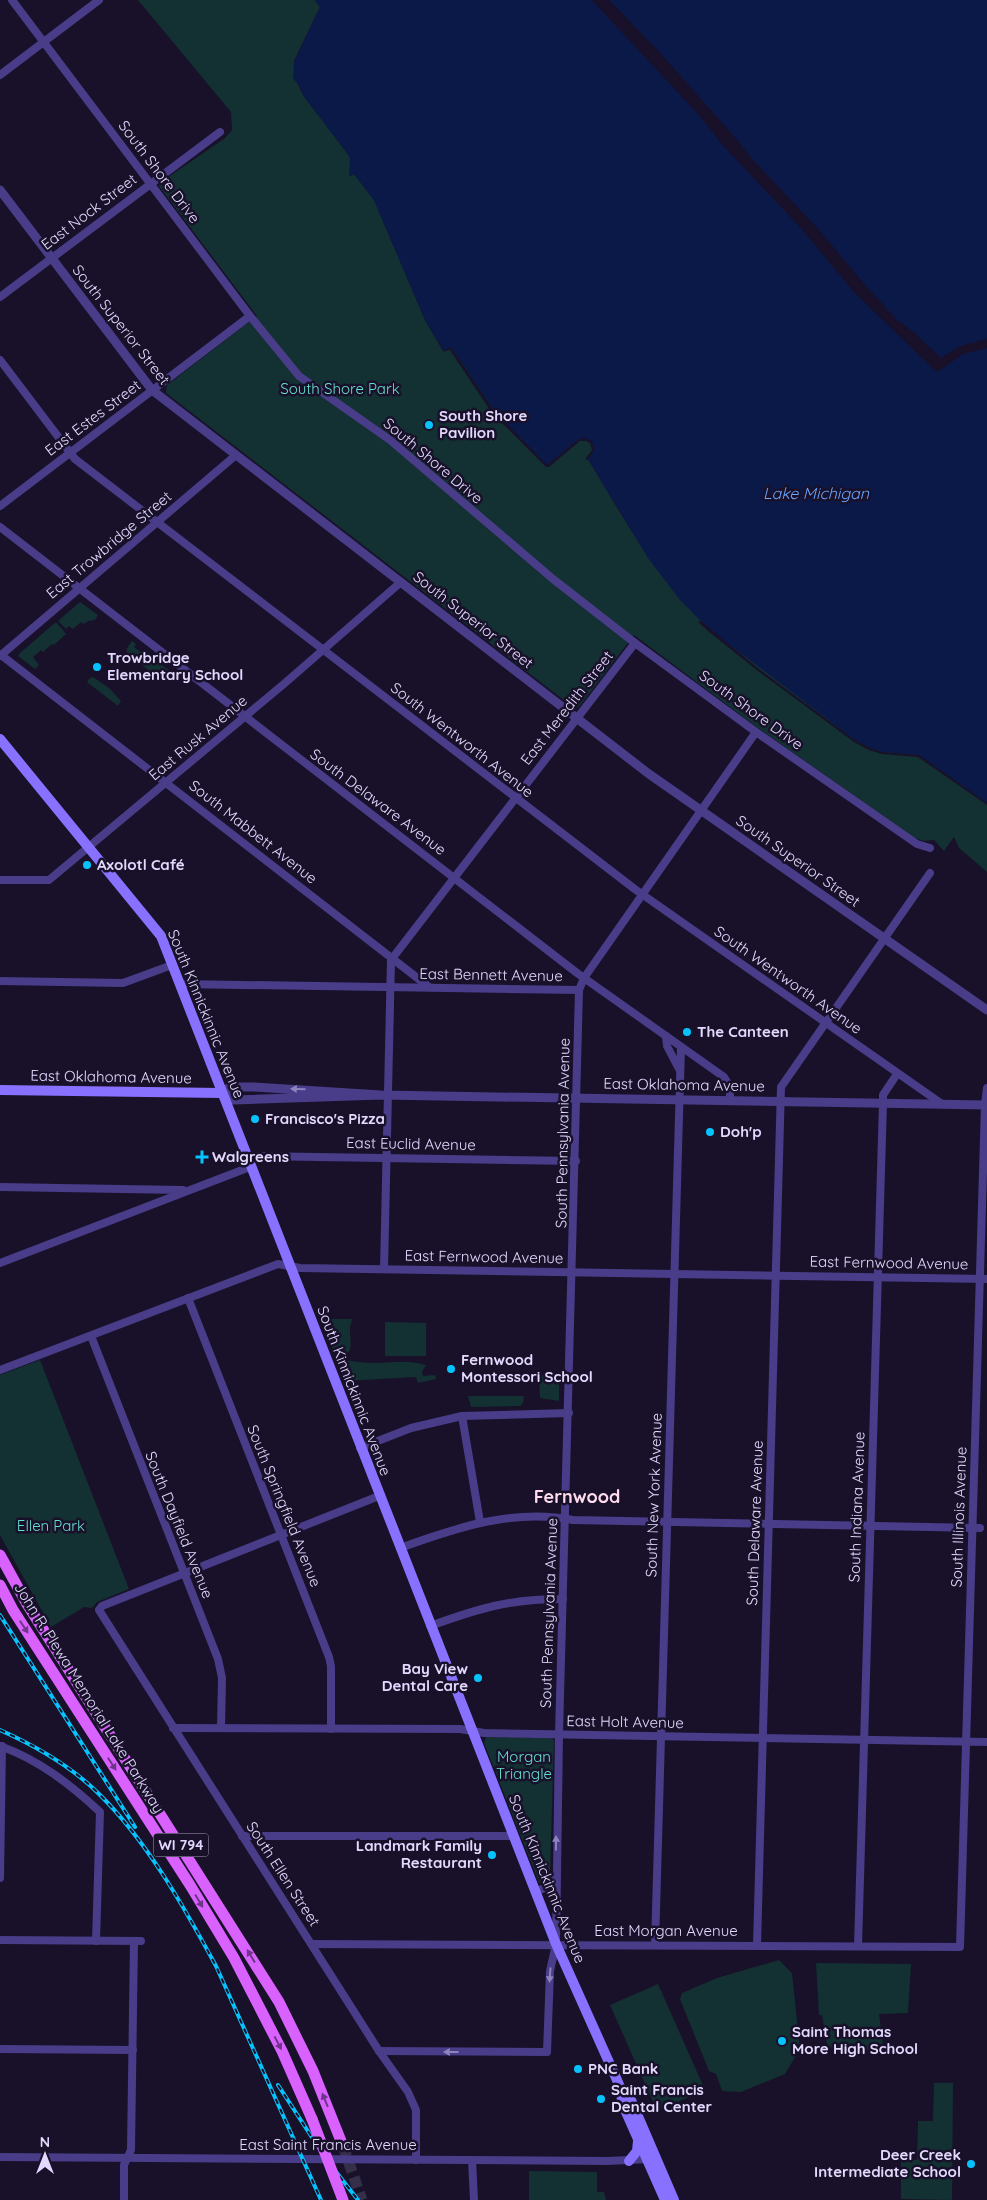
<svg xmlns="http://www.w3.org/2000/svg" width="987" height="2200" font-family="Quicksand,sans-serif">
<rect width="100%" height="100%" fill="#181129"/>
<g fill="#133033">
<path d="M138 0H315L320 7 294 61 297 82 303 95 350 157V176L354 174 374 200 425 320 443 351 451 347 579 439 592 441 594 451 588 459C622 516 654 573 701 621L919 755 987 803V872L959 848 954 837 944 851 934 840 924 841 915 838 758 728 634 635 579 707 574 708 166 393 167 385 257 316 159 186 161 182 225 138 232 130 231 112Z"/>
<path d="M80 602 98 615 95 620 88 621 84 624 81 622 73 629 69 626 66 629 58 621Z"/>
<path d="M56 622 66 634 54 645 52 644 43 652 41 650 33 657 39 665 35 669 18 656 20 653Z"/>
<path d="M132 641 136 644 134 647 143 654 145 652 170 671 162 680 128 655 126 657 127 648Z"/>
<path d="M93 677 109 688 121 701 118 706 87 682 90 678Z"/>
<path d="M321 1319H353C346 1330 354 1341 349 1352L339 1356 335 1355Z"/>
<path d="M385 1322 426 1323V1356H385Z"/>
<path d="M40 1360 129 1589 97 1602 92 1608 84 1607 51 1627 0 1535V1375Z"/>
<path d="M340 1360C350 1360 360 1363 371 1363 390 1363 406 1359 426 1365L422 1372 423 1376 435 1375 436 1379 418 1383 416 1377 345 1381 337 1361Z"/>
<path d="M539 1375H559V1401L540 1398Z"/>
<path d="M468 1396H524L523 1403 520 1406 471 1407Z"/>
<path d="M486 1737 550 1738 554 1740 550 1875 543 1884 539 1882 484 1743Z"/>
<path d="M779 1960 792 1973 800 2049 785 2074 741 2092 722 2091 716 2074 709 2071 680 1999 682 1993 717 1978Z"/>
<path d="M816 1963 911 1964 908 2013 879 2014 884 2051 833 2049 827 2044 822 2015H819Z"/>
<path d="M658 1984 705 2090 657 2111 610 2005Z"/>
<path d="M934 2083H953L952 2200 901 2199V2160H917L918 2121H933Z"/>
<path d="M529 2171 597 2172V2192H604L606 2200H529Z"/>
</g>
<g fill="#0b1948">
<path d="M315 0H592L700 116 722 144 801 228 855 293 937 372 963 354 987 348V803L919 755 883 752 870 748 855 740 709 629 680 600 648 558 588 459 594 451 592 441 579 439 547 466 494 411 452 348 444 351 425 320 374 200 354 174 349 177 350 157 303 95 301 88 293 78 294 62 320 7Z"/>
<path d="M609 0H987V339L961 346 941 358 912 331 898 321 863 283 818 229 751 158 738 141 660 53Z"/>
</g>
<g fill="#181129">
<path d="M592 0H595L702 114 724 143 802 226 857 292 937 369 962 352 987 346V348L963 354 937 372 855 293 801 228 722 144 700 116Z"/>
<path d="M607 0H609L660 53 738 141 751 158 818 229 863 283 898 321 912 331 941 358 961 346 987 339V342L962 348 940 361 910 333 896 323 861 285 817 231 749 160 736 142 658 55Z"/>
<path d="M451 347 494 411 547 465 579 439 586 438 592 441 594 451 588 459 586 461V458L592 450 590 443 586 441H580L549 467H546L492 413 450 350 442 352Z"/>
<path d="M701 621 759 669 855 740 870 748 883 752 919 755 987 803V805L918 757 882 754 869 750 854 742 758 671 708 631 698 622Z"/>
</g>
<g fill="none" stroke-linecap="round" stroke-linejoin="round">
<path stroke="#362f49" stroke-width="11" stroke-dasharray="11 5.5" stroke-linecap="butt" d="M343 2146 362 2200"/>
<g stroke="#493c88" stroke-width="8">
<path d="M12 0 250 316 299 376 390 440 553 579 635 643 756 732 917 844 930 848"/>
<path d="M0 75 99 0"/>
<path d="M0 297 220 132"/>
<path d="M0 360 75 459 636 890 942 1104"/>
<path d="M0 506 250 316"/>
<path d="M0 527 577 973 724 1077 730 1087V1100"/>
<path d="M1 655 429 987"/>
<path d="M0 656 236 455"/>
<path d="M0 880H49L285 683 401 582"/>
<path d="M0 981 123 983 172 965"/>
<path d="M180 984 579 990 584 978 756 732"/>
<path d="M666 1036 667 1046 679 1069"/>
<path d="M246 1156 576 1161"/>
<path d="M0 1187 183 1190"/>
<path d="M0 1263 250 1167"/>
<path d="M384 1269 391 960 635 643"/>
<path d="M188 1298 329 1657 331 1666V1729"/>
<path d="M91 1336 218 1659 222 1678 221 1728"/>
<path d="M0 1370 278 1264 300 1268 987 1279"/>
<path d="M462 1416 480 1522"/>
<path d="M360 1448 411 1428 462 1416 569 1413"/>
<path d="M379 1496 102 1606 99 1610 379 2051 408 2092 416 2110V2160"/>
<path d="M400 1548C455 1528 514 1508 573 1520L980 1528"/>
<path d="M430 1626C480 1608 509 1599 563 1599"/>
<path d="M173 1728 460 1729 484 1733 987 1742"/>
<path d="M0 1746C39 1760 70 1784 100 1812L96 1941"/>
<path d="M242 1836H513"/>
<path d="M0 1878 2 1746"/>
<path d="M535 1892 549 1886 556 1878"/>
<path d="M0 1940 141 1941"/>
<path d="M312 1944 960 1947 985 1104 987 1088"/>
<path d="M655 1945 681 1047"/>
<path d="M757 1945 781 1087 930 873"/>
<path d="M858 1946 883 1103V1095L897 1074"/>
<path d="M0 2049 133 2050"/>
<path d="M379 2051 547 2052 550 1971 556 1944 559 1734 579 990"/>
<path d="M0 2157 607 2161 650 2159"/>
<path d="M472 2160 474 2200"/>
<path d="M124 2200V2165L131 2150 134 1941"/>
</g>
<g stroke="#493c88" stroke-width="9">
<path d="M0 190 152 390 649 774 987 1010"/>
<path d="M381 1095 234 1100 221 1093 230 1087H254L381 1095 987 1105"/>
</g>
<g stroke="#8871fe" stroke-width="10">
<path d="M0 739 161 936 556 1944 621 2089 631 2100 674 2200"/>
<path d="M0 1090 221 1093"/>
<path d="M621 2089 622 2103 665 2200"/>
<path d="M629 2161 637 2151 638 2141"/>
</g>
<g stroke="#d961fe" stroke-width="11">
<path d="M0 1555 27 1604 279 2002 313 2071 343 2146"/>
<path d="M0 1585 13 1610 190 1885 234 1958 282 2051 312 2119"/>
</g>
<defs>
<g id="rail">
<path d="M0 1615 135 1827"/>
<path d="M0 1730C36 1746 71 1766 99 1794 147 1841 184 1907 216 1966L321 2200"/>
<path d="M278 2085 326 2159 358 2200"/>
</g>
</defs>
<use href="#rail" stroke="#06c3fe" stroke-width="4"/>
<use href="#rail" stroke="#181129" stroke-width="2" stroke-dasharray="5.5" stroke-linecap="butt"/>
<path stroke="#d961fe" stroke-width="11" d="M312 2119 343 2200"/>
</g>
<defs><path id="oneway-solid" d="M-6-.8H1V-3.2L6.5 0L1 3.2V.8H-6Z" transform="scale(1.25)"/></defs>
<g fill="#8e83be">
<use href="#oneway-solid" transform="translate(298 1089) rotate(-178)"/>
<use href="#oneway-solid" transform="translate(556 1843) rotate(-89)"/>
<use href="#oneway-solid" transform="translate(550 1975) rotate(94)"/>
<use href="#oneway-solid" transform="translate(451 2052) rotate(-180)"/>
</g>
<g fill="#6f3589">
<use href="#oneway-solid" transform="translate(24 1627) rotate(57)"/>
<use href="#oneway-solid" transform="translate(112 1764) rotate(57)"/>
<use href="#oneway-solid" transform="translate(199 1901) rotate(59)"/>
<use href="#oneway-solid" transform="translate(251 1956) rotate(-121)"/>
<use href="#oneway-solid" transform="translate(278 2043) rotate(62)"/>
<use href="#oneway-solid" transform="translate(325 2100) rotate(-112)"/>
</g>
<g fill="#06c3fe" stroke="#181129" stroke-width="2">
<circle cx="429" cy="425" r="5"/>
<circle cx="97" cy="667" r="5"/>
<circle cx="87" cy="865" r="5"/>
<circle cx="687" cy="1032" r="5"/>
<circle cx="255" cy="1119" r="5"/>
<circle cx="710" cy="1132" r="5"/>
<path d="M199.5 1149.5h5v5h5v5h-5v5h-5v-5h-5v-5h5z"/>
<circle cx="451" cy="1369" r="5"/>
<circle cx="478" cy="1678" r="5"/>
<circle cx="492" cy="1855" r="5"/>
<circle cx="782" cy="2041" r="5"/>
<circle cx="578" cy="2069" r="5"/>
<circle cx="601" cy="2099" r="5"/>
<circle cx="971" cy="2164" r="5"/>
</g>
<g text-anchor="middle" stroke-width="5" stroke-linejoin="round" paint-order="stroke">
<rect fill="#181129" stroke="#a69dbf" stroke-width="1" x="153.5" y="1833.5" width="55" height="23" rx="4"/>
<g font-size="14" font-weight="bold" fill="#e3d9ff">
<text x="181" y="1850">WI 794</text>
</g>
<g font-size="15" fill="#e3d9ff" stroke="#181129">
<text transform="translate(159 172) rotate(53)" y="5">South Shore Drive</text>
<text transform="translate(89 212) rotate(-37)" y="5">East Nock Street</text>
<text transform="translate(121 325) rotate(52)" y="5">South Superior Street</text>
<text transform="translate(93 418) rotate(-37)" y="5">East Estes Street</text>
<text transform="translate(433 461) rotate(40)" y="5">South Shore Drive</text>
<text transform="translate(109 545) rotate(-40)" y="5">East Trowbridge Street</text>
<text transform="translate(473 620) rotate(38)" y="5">South Superior Street</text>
<text transform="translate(567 708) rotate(-52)" y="5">East Meredith Street</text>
<text transform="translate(751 710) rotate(36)" y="5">South Shore Drive</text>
<text transform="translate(198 738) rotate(-40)" y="5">East Rusk Avenue</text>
<text transform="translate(462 740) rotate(38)" y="5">South Wentworth Avenue</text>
<text transform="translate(378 802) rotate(37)" y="5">South Delaware Avenue</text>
<text transform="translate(253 832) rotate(38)" y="5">South Mabbett Avenue</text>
<text transform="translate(798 861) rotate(35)" y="5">South Superior Street</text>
<text transform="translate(491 975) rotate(1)" y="5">East Bennett Avenue</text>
<text transform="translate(788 980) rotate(35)" y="5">South Wentworth Avenue</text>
<text transform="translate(206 1014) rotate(68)" y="5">South Kinnickinnic Avenue</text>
<text transform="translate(111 1077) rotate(1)" y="5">East Oklahoma Avenue</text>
<text transform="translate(684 1085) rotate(1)" y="5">East Oklahoma Avenue</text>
<text transform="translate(563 1133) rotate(-89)" y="5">South Pennsylvania Avenue</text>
<text transform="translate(411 1144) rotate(1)" y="5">East Euclid Avenue</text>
<text transform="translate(484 1257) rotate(1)" y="5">East Fernwood Avenue</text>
<text transform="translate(889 1263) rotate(1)" y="5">East Fernwood Avenue</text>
<text transform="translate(354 1391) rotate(69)" y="5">South Kinnickinnic Avenue</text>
<text transform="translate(654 1495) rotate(-88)" y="5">South New York Avenue</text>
<text transform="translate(284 1506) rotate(68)" y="5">South Springfield Avenue</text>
<text transform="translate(857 1507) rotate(-88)" y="5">South Indiana Avenue</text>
<text transform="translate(959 1517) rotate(-88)" y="5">South Illinois Avenue</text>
<text transform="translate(755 1523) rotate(-88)" y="5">South Delaware Avenue</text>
<text transform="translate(179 1525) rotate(68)" y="5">South Dayfield Avenue</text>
<text transform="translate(549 1613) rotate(-88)" y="5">South Pennsylvania Avenue</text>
<text transform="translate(89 1698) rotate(58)" y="5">John R. Plewa Memorial Lake Parkway</text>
<text transform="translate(625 1722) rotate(1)" y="5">East Holt Avenue</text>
<text transform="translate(283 1874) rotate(57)" y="5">South Ellen Street</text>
<text transform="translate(547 1879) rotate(68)" y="5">South Kinnickinnic Avenue</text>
<text x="666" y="1936">East Morgan Avenue</text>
<text x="328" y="2150">East Saint Francis Avenue</text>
</g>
<g font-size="15" fill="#64e0d2" stroke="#181129">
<text x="340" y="394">South Shore Park</text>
<text x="51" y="1531">Ellen Park</text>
<text x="524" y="1762">Morgan<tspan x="524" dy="17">Triangle</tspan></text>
</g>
<g font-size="15" font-weight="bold" fill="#e3d9ff" stroke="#181129" text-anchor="start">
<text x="439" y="421">South Shore<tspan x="439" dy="17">Pavilion</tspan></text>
<text x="107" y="663">Trowbridge<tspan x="107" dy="17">Elementary School</tspan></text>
<text x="97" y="870">Axolotl Café</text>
<text x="697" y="1037">The Canteen</text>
<text x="265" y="1124">Francisco's Pizza</text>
<text x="720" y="1137">Doh'p</text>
<text x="212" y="1162">Walgreens</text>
<text x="461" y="1365">Fernwood<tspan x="461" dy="17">Montessori School</tspan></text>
<text x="468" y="1674" text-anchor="end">Bay View<tspan x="468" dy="17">Dental Care</tspan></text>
<text x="482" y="1851" text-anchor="end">Landmark Family<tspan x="482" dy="17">Restaurant</tspan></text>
<text x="792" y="2037">Saint Thomas<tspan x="792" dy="17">More High School</tspan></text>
<text x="588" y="2074">PNC Bank</text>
<text x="611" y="2095">Saint Francis<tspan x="611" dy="17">Dental Center</tspan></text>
<text x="961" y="2160" text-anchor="end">Deer Creek<tspan x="961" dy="17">Intermediate School</tspan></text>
</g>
<g font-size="16" font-style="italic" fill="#68a4fe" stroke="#181129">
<text x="816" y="499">Lake Michigan</text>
</g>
<g font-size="18" font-weight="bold" fill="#ffdbed" stroke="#181129">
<text x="577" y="1503">Fernwood</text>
</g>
</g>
<g transform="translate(45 2155)" stroke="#181129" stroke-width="4" paint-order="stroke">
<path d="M0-4L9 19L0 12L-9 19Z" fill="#e3d9ff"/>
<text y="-8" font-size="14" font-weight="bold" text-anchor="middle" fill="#e3d9ff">N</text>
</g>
</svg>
